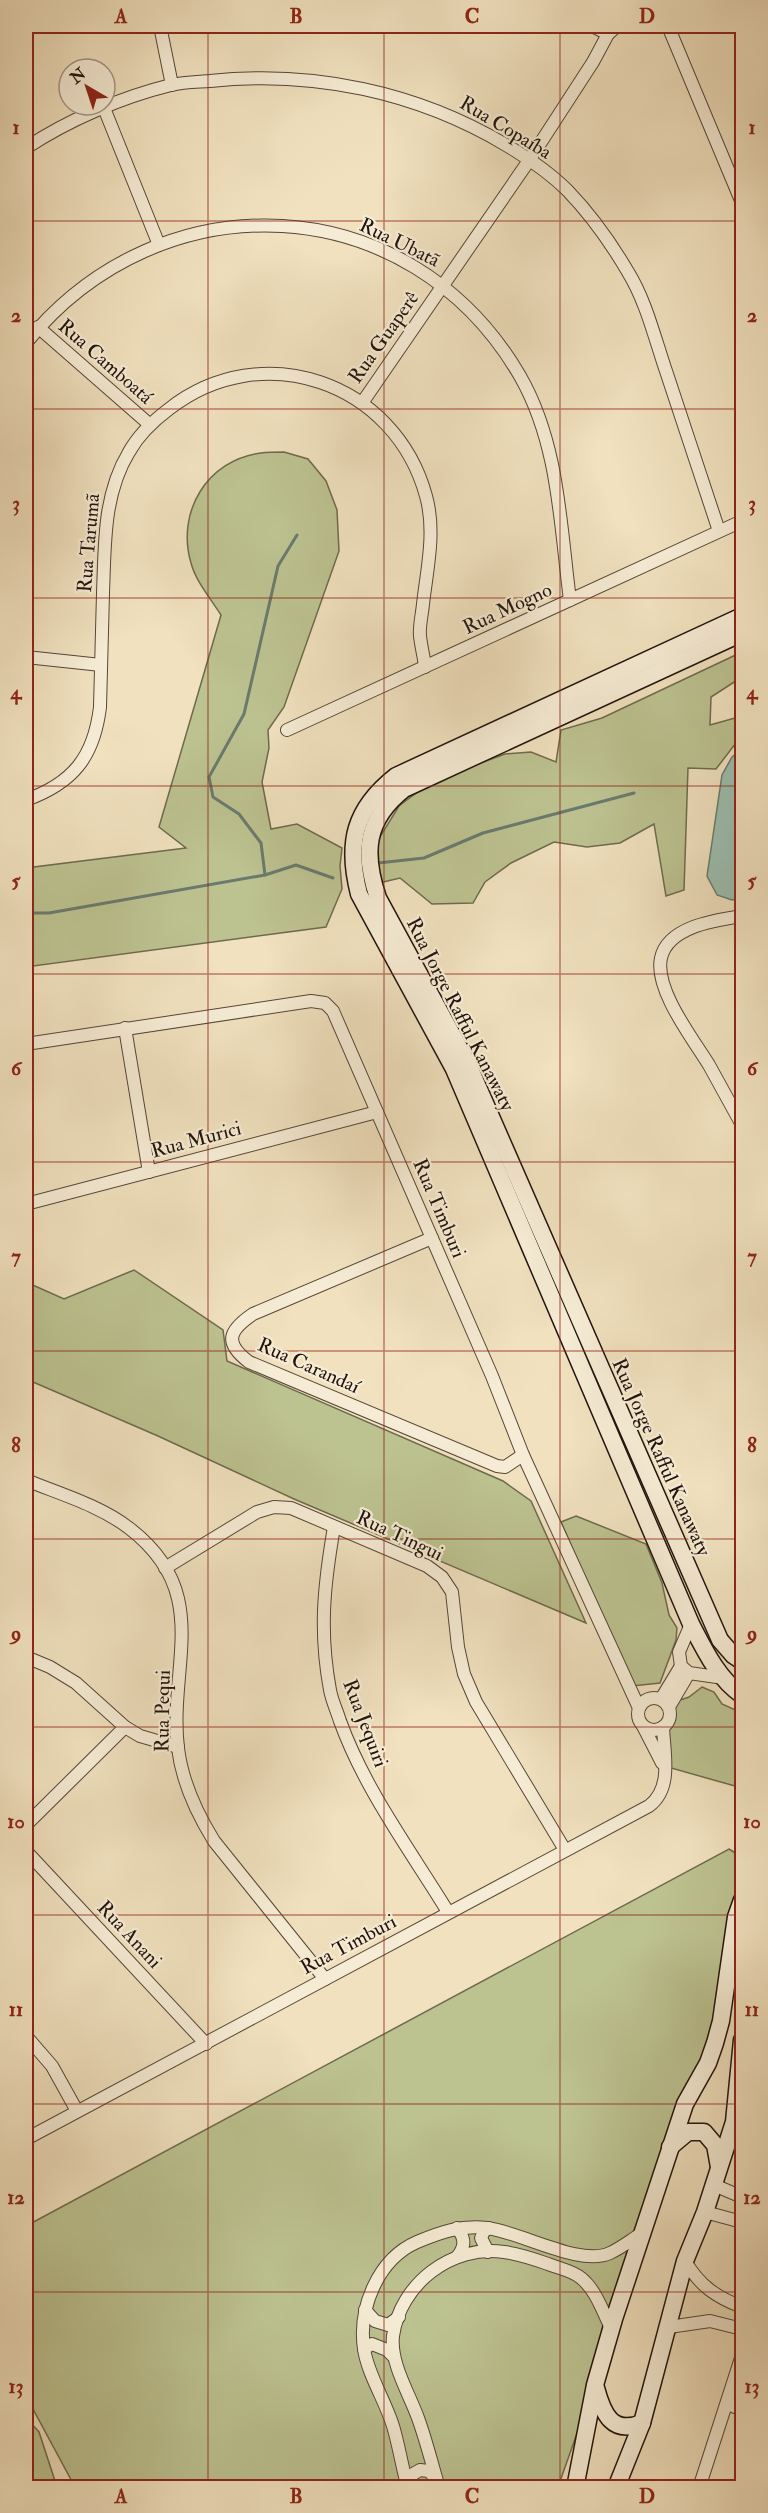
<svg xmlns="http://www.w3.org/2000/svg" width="768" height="2513" font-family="'IM FELL Double Pica',serif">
<rect width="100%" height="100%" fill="#f1e1bf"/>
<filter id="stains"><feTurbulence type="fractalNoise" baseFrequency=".00333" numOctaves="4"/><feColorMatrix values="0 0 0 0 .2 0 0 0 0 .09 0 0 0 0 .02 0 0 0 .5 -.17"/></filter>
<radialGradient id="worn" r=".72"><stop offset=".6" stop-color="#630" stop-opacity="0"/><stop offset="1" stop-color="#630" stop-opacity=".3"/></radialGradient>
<g fill="#bcc290" stroke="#6e6a4e" stroke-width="1.5">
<path d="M284 452 308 459 326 481 337 510 339 551 284 707 268 730 269 748 262 782 271 829 297 824 342 848 340 866 342 889 326 927 26 967V868L186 848 159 827 221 615C211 599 196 582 191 563 176 512 207 460 261 453 269 452 277 452 284 452Z"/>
<path d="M742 652V677L711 697 710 725 742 716 739 739 716 769 688 768 684 890 666 896 654 824 620 843 587 847 554 842 511 863 485 882 473 903 432 904 400 878 379 883 378 840 399 806 432 781 505 754 531 752 556 762 561 730 602 718Z"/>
<path d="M134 1270 223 1330 227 1361 503 1481 531 1501 586 1623 294 1499 158 1436 26 1379V1282L64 1299Z"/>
<path d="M576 1516 646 1544 662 1583 669 1615 677 1628 676 1640 660 1683 632 1686 561 1522Z"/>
<path d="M702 1687 714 1692 722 1704 742 1713V1788L664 1766 666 1731 677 1701 689 1697Z"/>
<path d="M729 1849 742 1857V1923L708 2063 558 2487H75L26 2396V2226Z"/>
<path d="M26 2418 39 2432 57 2487H26Z"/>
</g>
<path fill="#9bbeaf" stroke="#6a7a6e" stroke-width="1.5" d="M742 749V898L732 900 717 895 707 876 722 775 732 757Z"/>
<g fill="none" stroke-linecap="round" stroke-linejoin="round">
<g stroke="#6a7a6e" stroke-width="3">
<path d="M378 863 424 858 483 833 634 793"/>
<path d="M265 875 261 843 239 814 213 797 209 777 244 714 278 566 297 535"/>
<path d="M26 913H49L265 875 296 865 333 878"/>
</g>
<defs>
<g id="minor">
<path d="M160 26 172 85"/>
<path d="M592 26 608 34"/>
<path d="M668 26 742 203"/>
<path d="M104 108 159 245"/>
<path d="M26 148C68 120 122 97 171 85 184 82 197 82 210 81 313 70 417 92 506 145 528 158 550 173 568 191 591 215 611 243 628 272 646 301 655 339 666 371 684 424 701 478 719 531"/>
<path d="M38 327 149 424"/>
<path d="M26 343C161 176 410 187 520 376 559 444 560 524 570 600"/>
<path d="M362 403 530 159 593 62 608 34 617 26"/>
<path d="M26 657 101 665"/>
<path d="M287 730 742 521"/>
<path d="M26 800C73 783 94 757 100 707 101 669 102 631 103 593 105 544 103 495 129 452 139 434 153 421 169 409 262 336 395 382 426 496 436 531 427 569 423 604 422 615 419 626 420 636 421 646 424 657 425 667"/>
<path d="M742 916C717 920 668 926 661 958 654 989 693 1039 709 1065 720 1085 731 1105 742 1125"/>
<path d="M125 1028 149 1172"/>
<path d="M26 1044 311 1001 325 1003 333 1011 492 1376 523 1455 639 1708"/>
<path d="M26 1204 377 1112"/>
<path d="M432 1238 253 1314C228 1331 224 1343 249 1362L497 1466 505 1467 523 1455"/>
<path d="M26 1480C60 1494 99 1505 129 1528 214 1593 168 1665 178 1748 182 1782 196 1812 214 1841L325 1979"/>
<path d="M334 1527C324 1585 319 1631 330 1690 332 1701 337 1711 340 1721 365 1790 410 1850 448 1912"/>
<path d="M165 1568 257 1512 274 1507 291 1508 427 1566 442 1577 452 1592 458 1647 464 1674 476 1702 565 1850"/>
<path d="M691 1624 679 1652 681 1666 689 1673 724 1678"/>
<path d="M26 1657 50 1667 76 1683 125 1727 140 1736 178 1747"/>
<circle cx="654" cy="1714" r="16"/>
<path d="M661 1699 681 1666"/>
<path d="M669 1707 689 1673"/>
<path d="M643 1726 662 1763"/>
<path d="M26 1825 125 1727"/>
<path d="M26 1851 206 2044"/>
<path d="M26 2036 52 2066 77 2111"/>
<path d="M26 2139 649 1806C673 1788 664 1754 663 1727"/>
<path d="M714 2185 742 2197"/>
<path d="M705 2212 742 2222"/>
<path d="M457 2228C466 2239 465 2247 457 2257"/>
<path d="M488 2252 481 2238 484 2231 489 2228"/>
<path d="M685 2261C700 2286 716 2297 742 2307"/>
<path d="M365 2310 375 2321 388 2325 399 2317"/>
<path d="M669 2327 710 2321 742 2329"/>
<path d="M364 2349 372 2344 387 2350 393 2356"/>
<path d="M728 2404 742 2410"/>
<path d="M407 2484 413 2474 420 2470 429 2471 436 2479"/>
<path d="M408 2488C402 2467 399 2446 393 2426 385 2400 368 2375 364 2349 358 2308 378 2259 417 2242 441 2232 461 2225 487 2228 521 2232 580 2267 610 2253 621 2248 631 2240 641 2234"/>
<path d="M439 2488C432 2464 426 2440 418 2418 409 2393 390 2363 393 2336 400 2284 452 2244 504 2252 519 2254 534 2259 548 2264 558 2268 573 2271 581 2278 596 2290 603 2312 611 2328"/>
<path d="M699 2488 741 2358"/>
</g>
<g id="secondary">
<path d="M742 616 396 776C354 809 346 843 359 894L454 1069 691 1624C704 1649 718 1679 742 1695"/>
<path d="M742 633 404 789C365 820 363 853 378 898L467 1062 720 1640 733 1655 742 1661"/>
<path d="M670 2147 688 2132H704L715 2145 719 2167"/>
<path d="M596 2388C603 2414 612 2435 642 2423"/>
<path d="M575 2488 595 2385 614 2319 685 2104 708 2063 715 2043 721 2021 736 1917 742 1900"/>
<path d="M616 2488 642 2423 685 2261 705 2212 734 2122 742 2040"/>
</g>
</defs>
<use href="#minor" stroke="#554639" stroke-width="14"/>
<use href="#secondary" stroke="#21130c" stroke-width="19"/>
<use href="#minor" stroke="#f6ecd5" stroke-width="12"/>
<use href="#secondary" stroke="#f6ecd5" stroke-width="16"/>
</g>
<path fill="none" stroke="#8f2418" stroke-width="1.5" stroke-opacity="0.55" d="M208 26V2488M384 26V2488M560 26V2488M26 221H742M26 409H742M26 598H742M26 786H742M26 974H742M26 1162H742M26 1351H742M26 1539H742M26 1727H742M26 1915H742M26 2104H742M26 2292H742"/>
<g text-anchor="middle" stroke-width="4.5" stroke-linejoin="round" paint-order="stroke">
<g font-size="20" fill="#21130c" stroke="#f6ecd5">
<text transform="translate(506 127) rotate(31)" y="7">Rua Copaíba</text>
<text transform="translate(400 242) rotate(26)" y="7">Rua Ubatã</text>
<text transform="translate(383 337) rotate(-55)" y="7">Rua Guaperê</text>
<text transform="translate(106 361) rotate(41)" y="7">Rua Camboatá</text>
<text transform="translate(88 543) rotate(-85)" y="7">Rua Tarumã</text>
<text transform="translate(507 608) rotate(-25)" y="7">Rua Mogno</text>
<text transform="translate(461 1014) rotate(63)" y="7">Rua Jorge Rafful Kanawaty</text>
<text transform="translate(196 1139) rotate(-15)" y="7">Rua Murici</text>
<text transform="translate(440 1208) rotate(67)" y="7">Rua Timburi</text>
<text transform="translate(309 1365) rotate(24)" y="7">Rua Carandaí</text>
<text transform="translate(662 1457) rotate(66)" y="7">Rua Jorge Rafful Kanawaty</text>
<text transform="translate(400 1535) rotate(25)" y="7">Rua Tingui</text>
<text transform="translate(162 1711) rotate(-89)" y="7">Rua Pequi</text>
<text transform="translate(366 1723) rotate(69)" y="7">Rua Jequiri</text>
<text transform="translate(130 1934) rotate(47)" y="7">Rua Anani</text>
<text transform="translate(348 1944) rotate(-28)" y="7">Rua Timburi</text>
</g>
</g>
<rect width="768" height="2513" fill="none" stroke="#f1e1bf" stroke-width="66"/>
<g transform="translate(87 87) rotate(321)"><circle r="28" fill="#f6ecd5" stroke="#a19585" stroke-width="1.5"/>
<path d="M0-4.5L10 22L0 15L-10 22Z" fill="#8f2418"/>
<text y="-9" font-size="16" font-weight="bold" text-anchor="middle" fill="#21130c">N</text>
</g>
<rect x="33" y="33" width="702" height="2447" fill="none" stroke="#8f2418" stroke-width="2"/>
<g font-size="20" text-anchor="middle" font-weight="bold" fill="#8f2418">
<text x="121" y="23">A</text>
<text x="296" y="23">B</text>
<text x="472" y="23">C</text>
<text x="647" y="23">D</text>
<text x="16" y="134">1</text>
<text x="752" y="134">1</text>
<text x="16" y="322">2</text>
<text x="752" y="322">2</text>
<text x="16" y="510">3</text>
<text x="752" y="510">3</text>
<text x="16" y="699">4</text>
<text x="752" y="699">4</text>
<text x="16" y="887">5</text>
<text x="752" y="887">5</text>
<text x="16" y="1075">6</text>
<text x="752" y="1075">6</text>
<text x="16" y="1263">7</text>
<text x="752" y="1263">7</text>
<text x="16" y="1452">8</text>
<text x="752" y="1452">8</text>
<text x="16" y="1640">9</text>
<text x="752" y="1640">9</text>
<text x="16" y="1828">10</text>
<text x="752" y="1828">10</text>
<text x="16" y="2016">11</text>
<text x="752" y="2016">11</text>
<text x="16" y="2204">12</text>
<text x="752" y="2204">12</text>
<text x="16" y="2393">13</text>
<text x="752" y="2393">13</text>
<text x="121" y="2503">A</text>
<text x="296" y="2503">B</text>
<text x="472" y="2503">C</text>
<text x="647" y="2503">D</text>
</g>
<rect width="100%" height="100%" filter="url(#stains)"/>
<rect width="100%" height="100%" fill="url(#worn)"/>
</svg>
